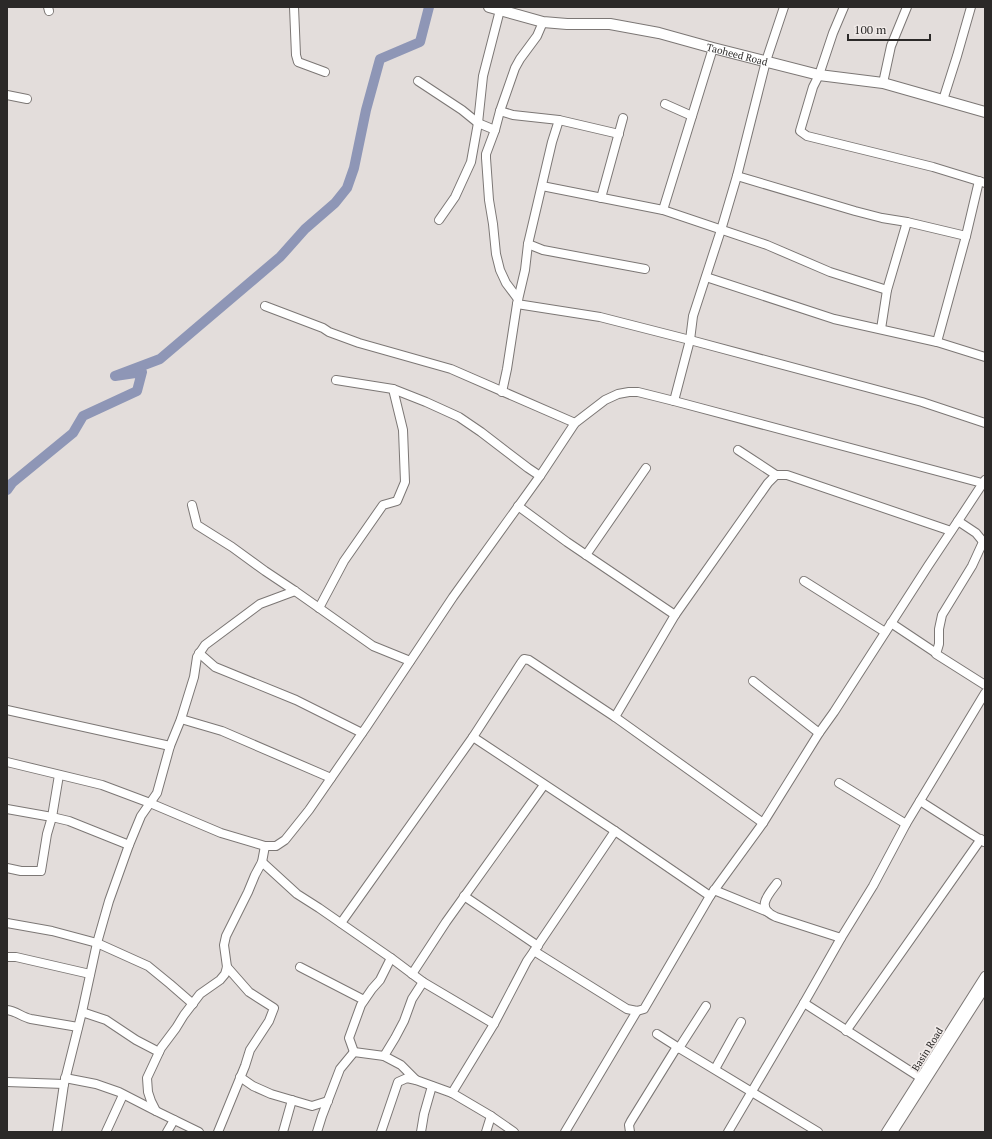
<svg xmlns="http://www.w3.org/2000/svg" width="992" height="1139" font-family="'PT Serif',serif">
<rect width="100%" height="100%" fill="#e3dddb"/>
<g fill="none" stroke-linecap="round" stroke-linejoin="round">
<path stroke="#8e96b6" stroke-width="10" d="M7 490 12 483 73 433 83 416 137 391 142 372 115 376 160 359 280 257 305 229 335 203 347 188 354 168 366 110 380 59 420 42 429 7"/>
<defs>
<g id="minor">
<path d="M48 7 49 11"/>
<path d="M294 7 296 55 298 62 325 72"/>
<path d="M844 7 833 33 819 75 813 87 800 131 807 136 933 167 985 183"/>
<path d="M418 81 462 110 478 123 495 130"/>
<path d="M883 83 891 46 907 7"/>
<path d="M7 95 27 99"/>
<path d="M943 100 957 56 971 7"/>
<path d="M665 104 692 116"/>
<path d="M500 111 513 115 559 120 619 134"/>
<path d="M737 176 855 211 882 218 907 222 966 236"/>
<path d="M542 186 663 210 767 245 830 272 887 290"/>
<path d="M601 198 623 118"/>
<path d="M663 210 713 48"/>
<path d="M439 220 455 197 471 162 478 123 483 76 500 10"/>
<path d="M528 244 543 250 645 269"/>
<path d="M706 277 834 319 937 342 985 357"/>
<path d="M518 299 506 283 500 270 496 254 493 224 489 200 486 158V154L495 130 500 111 515 68 520 59 537 36 543 22"/>
<path d="M517 304 600 317 690 340 922 402 985 423"/>
<path d="M265 306 323 328 329 332 359 343 451 369 575 423"/>
<path d="M881 329 887 290 907 222"/>
<path d="M937 342 966 236 979 181"/>
<path d="M336 380 393 389 426 402 459 417 481 432 528 468 540 476"/>
<path d="M502 392 507 369 517 304 525 270 528 244 552 142 559 120"/>
<path d="M674 401 690 340 693 316 721 230 737 176 766 61 784 7"/>
<path d="M738 450 776 475"/>
<path d="M192 505 197 525 232 547 265 571 295 591 373 646 410 661"/>
<path d="M518 506 567 542 675 615"/>
<path d="M958 521 976 533 985 544"/>
<path d="M983 542 972 566 942 615 939 629V644L936 654 985 685"/>
<path d="M586 555 646 468"/>
<path d="M804 581 885 632"/>
<path d="M319 608 344 561 383 505 397 501 405 482 403 430 393 389"/>
<path d="M891 623 936 653"/>
<path d="M199 653 215 667 296 700 362 733"/>
<path d="M753 681 819 733"/>
<path d="M7 710 170 746"/>
<path d="M615 717 675 615 768 483 776 475H787L951 531"/>
<path d="M181 719 222 731 331 778"/>
<path d="M473 737 615 831 710 896"/>
<path d="M7 762 102 785 150 803 221 833 265 846H276L285 840 309 810 367 726 453 597 540 476 575 423 605 400 618 394 629 392H638L674 401 982 483"/>
<path d="M839 783 906 824"/>
<path d="M920 801 984 842"/>
<path d="M7 809 52 817 69 821 129 845"/>
<path d="M262 862 297 894 319 908 391 958 423 982 494 1024"/>
<path d="M7 868 21 871H41L47 834 52 817 59 775"/>
<path d="M777 883C768 895 755 908 776 917L841 938"/>
<path d="M714 890 768 912"/>
<path d="M464 896 538 946"/>
<path d="M7 923 52 931 97 943 148 966 170 984 193 1004"/>
<path d="M341 923 473 737 521 663 524 659 529 660 615 717 763 823"/>
<path d="M534 951 615 831"/>
<path d="M7 957H16L90 974"/>
<path d="M300 967 364 1000"/>
<path d="M412 974 446 922 544 785"/>
<path d="M804 1003 921 1078"/>
<path d="M7 1010C16 1011 22 1017 31 1019L78 1027"/>
<path d="M82 1012 106 1020 136 1040 159 1052"/>
<path d="M846 1031 981 839"/>
<path d="M657 1034 679 1048 818 1132"/>
<path d="M354 1052 349 1038 361 1005 372 989 380 980 391 958"/>
<path d="M354 1052 384 1056 401 1065 416 1080"/>
<path d="M384 1056 395 1038 404 1021 412 999 423 982"/>
<path d="M715 1069 741 1022"/>
<path d="M240 1077 253 1086 271 1094 312 1106 328 1101"/>
<path d="M65 1078 96 1084 119 1092 156 1111"/>
<path d="M7 1082 64 1084"/>
<path d="M452 1093 491 1116 486 1132"/>
<path d="M491 1116 514 1132"/>
<path d="M57 1132 64 1084 82 1012 97 943 109 901 129 845 141 816 157 793 170 746 181 719 194 677 197 657 205 645 260 604 295 591"/>
<path d="M106 1132 123 1095"/>
<path d="M167 1132 174 1120"/>
<path d="M199 1132 156 1111 151 1101 148 1092 147 1078 161 1048 176 1028 184 1015 200 994 220 980 225 974 227 967 224 945 226 936 248 892 255 875 262 862 265 846"/>
<path d="M218 1132 245 1066 250 1050 269 1021 274 1008 249 992 227 967"/>
<path d="M283 1132 292 1100"/>
<path d="M317 1132 322 1116 340 1069 354 1052"/>
<path d="M381 1132 398 1082 407 1078 416 1080 452 1093 494 1024 527 961 534 951 627 1009 637 1011 644 1009 710 896 763 823 819 733 834 712 928 566 958 521 985 480"/>
<path d="M421 1132 424 1114 432 1086"/>
<path d="M565 1132 637 1011"/>
<path d="M630 1132 629 1125 631 1121 675 1050 679 1048 706 1006"/>
<path d="M728 1132 804 1003 841 938 873 886 906 824 985 693"/>
<path d="M886 1132 985 976"/>
<path d="M893 1132 985 988"/>
</g>
<g id="major">
<path id="s1" d="M489 7 543 22 567 24H610L659 33 713 48 819 75 883 83 985 112"/>
</g>
</defs>
<use href="#minor" stroke="#7c7775" stroke-width="10"/>
<use href="#major" stroke="#7c7775" stroke-width="12"/>
<use href="#minor" stroke="#fff" stroke-width="8"/>
<use href="#major" stroke="#fff" stroke-width="10"/>
</g>
<g text-anchor="middle" stroke-width="3.5" stroke-linejoin="round" paint-order="stroke">
<g font-size="10" fill="#2b2928" stroke="#f0eae8">
<text dy="4" stroke="none"><textPath href="#s1" startOffset="254">Taoheed Road</textPath></text>
<text transform="translate(927 1049) rotate(-58)" y="4">Basin Road</text>
</g>
</g>
<rect width="992" height="1139" fill="none" stroke="#2b2928" stroke-width="16"/>
<path d="M848 34v6h82v-6" fill="none" stroke="#2b2928" stroke-width="2"/>
<text x="854" y="34" font-size="12" fill="#2b2928" stroke="#f0eae8" stroke-width="3" paint-order="stroke">100 m</text>
</svg>
